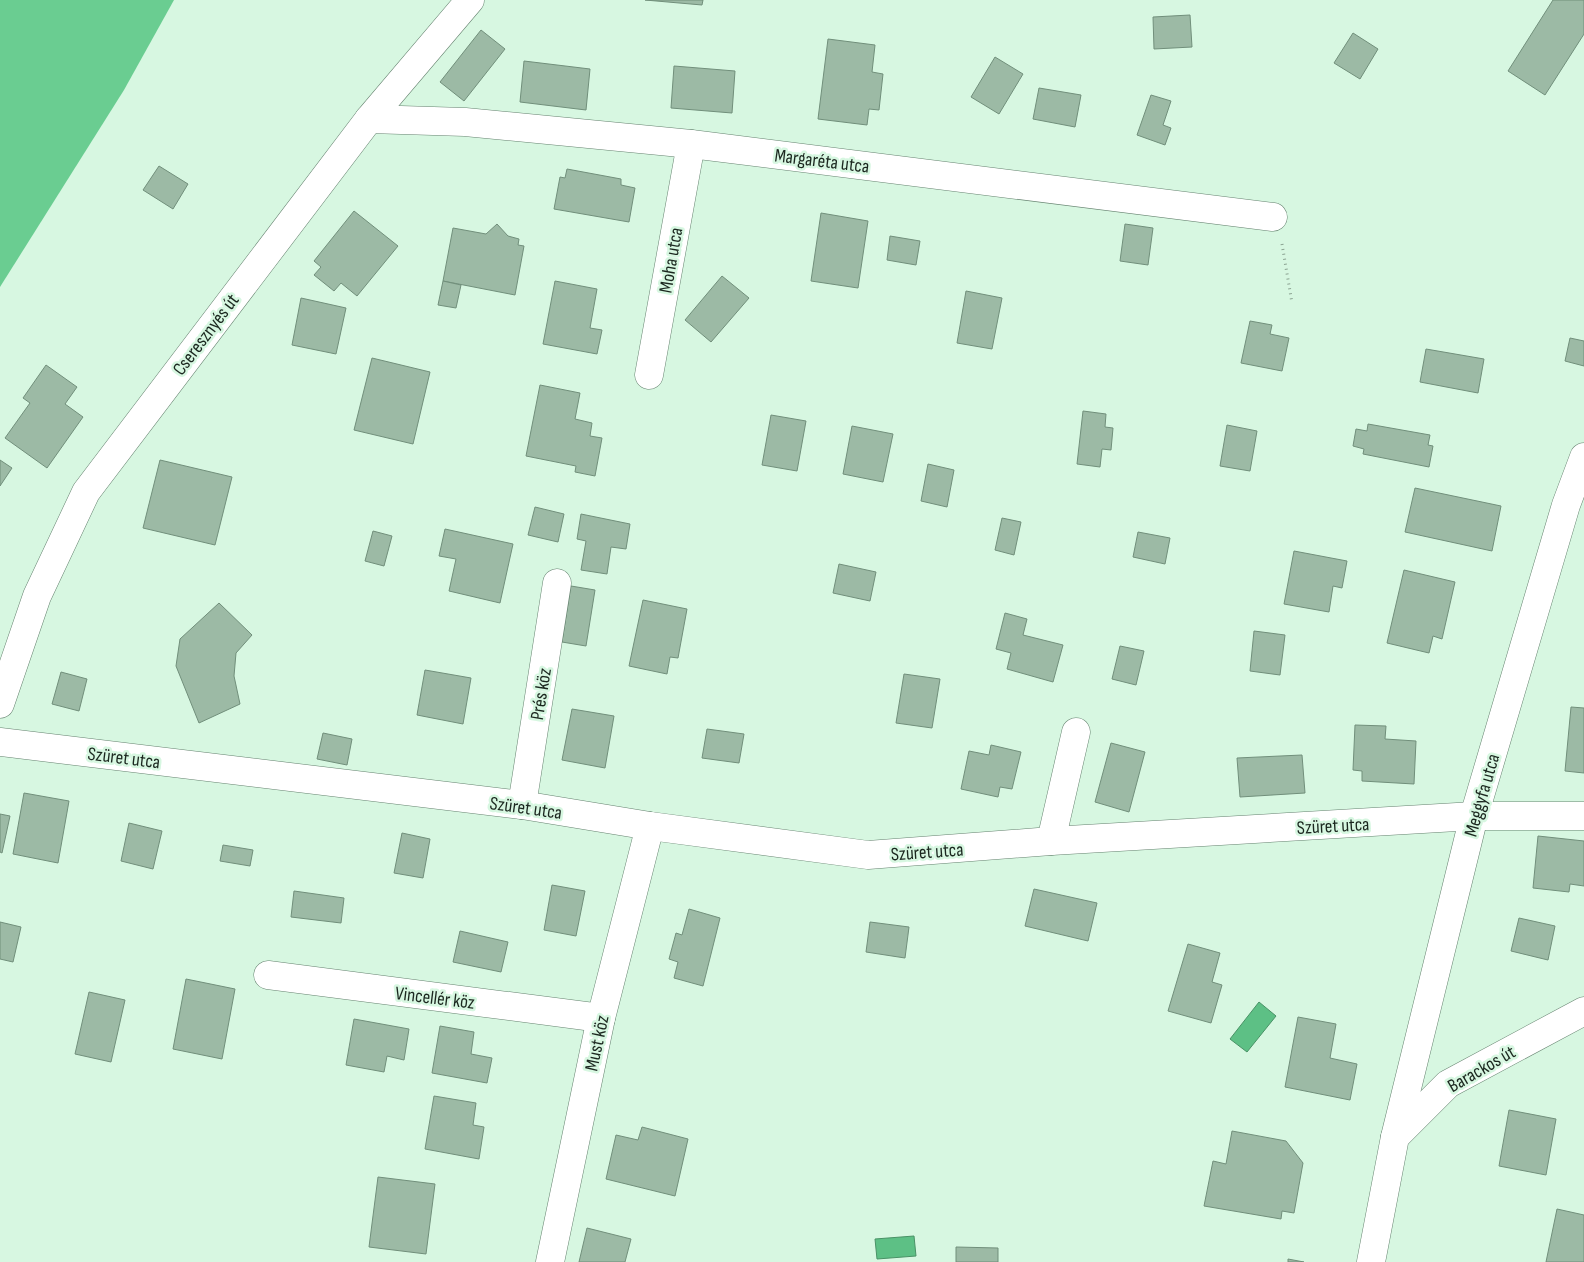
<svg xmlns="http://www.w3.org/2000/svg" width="1584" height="1262" font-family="'Sofia Sans Condensed',sans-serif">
<rect width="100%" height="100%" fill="#d7f7e1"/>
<path fill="#6acd91" d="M0 0H174L124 90 0 287Z"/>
<g fill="#5dc085" stroke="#499266">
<path d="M1259 1002 1276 1016 1247 1052 1230 1039Z"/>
<path d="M914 1236 916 1256 877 1259 875 1239Z"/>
</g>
<g fill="#9cbaa5" stroke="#718f7b">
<path d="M645 0H703L702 5Z"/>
<path d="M1553 0H1584V34L1545 95 1508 71Z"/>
<path d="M1190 15 1192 47 1154 49 1153 17Z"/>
<path d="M481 30 505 49 464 101 440 82Z"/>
<path d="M1353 33 1378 49 1360 79 1334 63Z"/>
<path d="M828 39 875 45 872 72 883 74 879 110 869 109 867 125 818 119Z"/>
<path d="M995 57 1023 74 999 114 971 97Z"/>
<path d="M524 61 590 69 586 110 520 102Z"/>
<path d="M674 66 735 71 732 113 671 108Z"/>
<path d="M1039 88 1081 95 1075 127 1033 119Z"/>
<path d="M1151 95 1171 101 1163 125 1171 128 1165 145 1137 135Z"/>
<path d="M159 166 188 184 173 209 143 190Z"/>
<path d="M567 169 621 179V185L635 188 629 222 554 209 560 177 565 178Z"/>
<path d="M354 211 398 246 357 296 341 283 334 291 314 275 321 267 314 261Z"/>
<path d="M821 213 868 221 858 288 811 281Z"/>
<path d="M497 224 508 236 519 239 518 245 524 246 515 295 443 281 453 228 486 234Z"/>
<path d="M1125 224 1153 228 1148 265 1120 261Z"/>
<path d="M890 236 920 241 916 265 887 260Z"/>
<path d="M722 276 749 298 711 342 685 320Z"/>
<path d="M443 281 461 285 456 308 438 305Z"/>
<path d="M555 281 597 289 590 328 602 330 597 354 543 344Z"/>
<path d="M966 291 1002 298 992 349 957 343Z"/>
<path d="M301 298 346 308 336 354 292 345Z"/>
<path d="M1250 321 1272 325 1270 334 1289 338 1282 371 1241 363Z"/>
<path d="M1570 338 1584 341V366L1565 361Z"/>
<path d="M1426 349 1484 359 1478 393 1420 382Z"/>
<path d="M372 358 430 372 413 444 354 430Z"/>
<path d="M46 365 77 387 65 404 83 417 47 468 5 438 30 403 23 398Z"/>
<path d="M540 385 580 393 575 419 592 423 590 436 602 438 595 476 575 472 576 466 526 456Z"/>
<path d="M1083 411 1106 414 1105 427 1113 428 1111 450 1102 449 1100 467 1077 464Z"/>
<path d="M771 415 806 421 797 471 762 465Z"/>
<path d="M1368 424 1430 435 1428 445 1433 446 1429 467 1363 454 1364 449 1353 446 1356 429 1367 431Z"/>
<path d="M1227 425 1257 431 1250 471 1220 466Z"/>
<path d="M852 426 893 434 883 482 843 474Z"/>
<path d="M0 460 12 468 0 486Z"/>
<path d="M160 460 232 477 215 545 143 528Z"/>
<path d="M928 464 954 470 947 507 921 501Z"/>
<path d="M1415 488 1501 506 1492 551 1405 532Z"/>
<path d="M535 507 564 514 558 542 528 535Z"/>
<path d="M581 514 630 524 626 549 611 547 607 574 581 570 586 541 577 539Z"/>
<path d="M1002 518 1021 522 1014 555 995 550Z"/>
<path d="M445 529 513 544 500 603 449 591 456 559 439 556Z"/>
<path d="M373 531 392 536 384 566 365 561Z"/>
<path d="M1138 532 1170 538 1165 564 1133 557Z"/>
<path d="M1294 551 1347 561 1342 588 1333 586 1329 612 1284 604Z"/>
<path d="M839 564 876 572 870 601 833 593Z"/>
<path d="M1404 570 1455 582 1442 639 1433 636 1429 653 1387 643Z"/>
<path d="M571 586 595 590 586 646 562 642Z"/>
<path d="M643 600 687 609 678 658 670 657 667 674 629 666Z"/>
<path d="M219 603 252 635 236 653 234 676 240 704 199 723 176 666 180 639Z"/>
<path d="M1005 613 1027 619 1023 635 1063 645 1053 682 1007 669 1011 653 996 649Z"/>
<path d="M1254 631 1285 635 1280 675 1250 671Z"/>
<path d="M1120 646 1144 651 1136 685 1112 679Z"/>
<path d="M425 670 471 678 463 724 417 715Z"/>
<path d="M61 672 87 679 79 711 52 704Z"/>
<path d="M904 674 940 679 932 728 896 723Z"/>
<path d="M1571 707 1584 708V773L1565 771Z"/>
<path d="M572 709 614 716 605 768 562 760Z"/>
<path d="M1355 725 1386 726 1385 739 1416 741 1414 784 1362 781V771L1353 770Z"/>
<path d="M707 729 744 734 739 763 702 758Z"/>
<path d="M323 733 352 739 347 765 317 759Z"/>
<path d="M1111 743 1145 752 1129 812 1095 802Z"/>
<path d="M991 745 1021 752 1012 789 1000 787 998 797 961 789 969 751 989 755Z"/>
<path d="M1302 755 1305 793 1240 797 1237 758Z"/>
<path d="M24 793 69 801 58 863 13 854Z"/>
<path d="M0 814 10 816 2 853 0 852Z"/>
<path d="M129 823 162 831 153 869 121 861Z"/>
<path d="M402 833 430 839 423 878 394 873Z"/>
<path d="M1538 836 1584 841V886L1570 884 1569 892 1533 888Z"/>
<path d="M223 845 253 850 250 866 220 861Z"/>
<path d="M552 885 585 891 576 936 544 930Z"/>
<path d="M1034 889 1097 903 1088 941 1025 926Z"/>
<path d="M294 891 344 898 341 923 291 917Z"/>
<path d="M689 909 720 918 703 986 674 978 678 962 669 959 676 933 682 935Z"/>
<path d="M1519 918 1555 926 1548 960 1511 951Z"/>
<path d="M0 922 21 927 13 962 0 959Z"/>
<path d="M870 922 909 927 905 958 866 952Z"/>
<path d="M460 931 508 942 501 972 453 962Z"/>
<path d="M1188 944 1220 953 1212 982 1222 985 1211 1023 1168 1011Z"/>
<path d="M186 979 235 989 222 1059 173 1049Z"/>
<path d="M89 992 125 1000 111 1062 75 1054Z"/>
<path d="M1298 1017 1336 1024 1330 1058 1357 1064 1350 1100 1285 1087Z"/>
<path d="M354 1019 409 1029 404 1060 387 1056 384 1072 346 1065Z"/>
<path d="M440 1026 474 1032 471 1054 492 1058 487 1083 432 1073Z"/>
<path d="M434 1096 476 1103 473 1125 484 1127 479 1159 425 1149Z"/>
<path d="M1509 1110 1556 1119 1546 1175 1499 1166Z"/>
<path d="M642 1127 688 1139 675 1196 606 1179 616 1135 638 1140Z"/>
<path d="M1232 1131 1286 1141 1303 1163 1294 1213 1282 1211 1281 1219 1204 1206 1213 1161 1226 1164Z"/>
<path d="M378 1177 435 1184 426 1254 369 1247Z"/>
<path d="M1557 1209 1584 1215V1262H1546Z"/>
<path d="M587 1228 631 1239 625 1262H579Z"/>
<path d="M956 1247 998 1248V1262H956Z"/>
<path d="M1288 1259 1304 1262H1288Z"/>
</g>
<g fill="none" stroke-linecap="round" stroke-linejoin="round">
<defs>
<g id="minor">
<path d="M369 119 465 122 691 144 1273 217"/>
<path d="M649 375 691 144"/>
<path d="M0 704 37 596 86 492 369 119 470 0"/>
<path d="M0 742 522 805 650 826 868 855 1051 841 1474 816H1584"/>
<path d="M522 805 557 583"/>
<path d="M1051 841 1076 732"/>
<path d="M268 975 601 1018"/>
<path d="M1395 1137 1474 816 1566 505 1584 457"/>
<path d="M550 1262 601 1018 650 826"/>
</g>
<path id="tertiary" d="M1371 1262 1395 1137 1448 1084 1584 1011"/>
</defs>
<use href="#minor" stroke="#668370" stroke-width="29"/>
<use href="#tertiary" stroke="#668370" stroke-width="29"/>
<path stroke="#8ca493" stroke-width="3" stroke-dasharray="1 4" stroke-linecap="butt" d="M1282 244 1292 303"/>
<use href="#minor" stroke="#fff" stroke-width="28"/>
<use href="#tertiary" stroke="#fff" stroke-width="28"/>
</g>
<g text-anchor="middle" stroke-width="5" stroke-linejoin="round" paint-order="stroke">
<g font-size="19" fill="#1b271f" stroke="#d7f7e1">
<text transform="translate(822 160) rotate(7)" y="7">Margaréta utca</text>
<text transform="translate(670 260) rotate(-80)" y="7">Moha utca</text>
<text transform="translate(205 334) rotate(-53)" y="7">Cseresznyés út</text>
<text transform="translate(540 694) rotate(-81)" y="7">Prés köz</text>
<text transform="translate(124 757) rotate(7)" y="7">Szüret utca</text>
<text transform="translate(1481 795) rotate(-74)" y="7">Meggyfa utca</text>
<text transform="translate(526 807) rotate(8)" y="7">Szüret utca</text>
<text transform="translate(1333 825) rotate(-3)" y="7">Szüret utca</text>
<text transform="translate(927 851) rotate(-4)" y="7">Szüret utca</text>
<text transform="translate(435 997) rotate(7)" y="7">Vincellér köz</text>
<text transform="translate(596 1043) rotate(-78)" y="7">Must köz</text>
<text transform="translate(1481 1068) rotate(-30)" y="7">Barackos út</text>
</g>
</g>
</svg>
